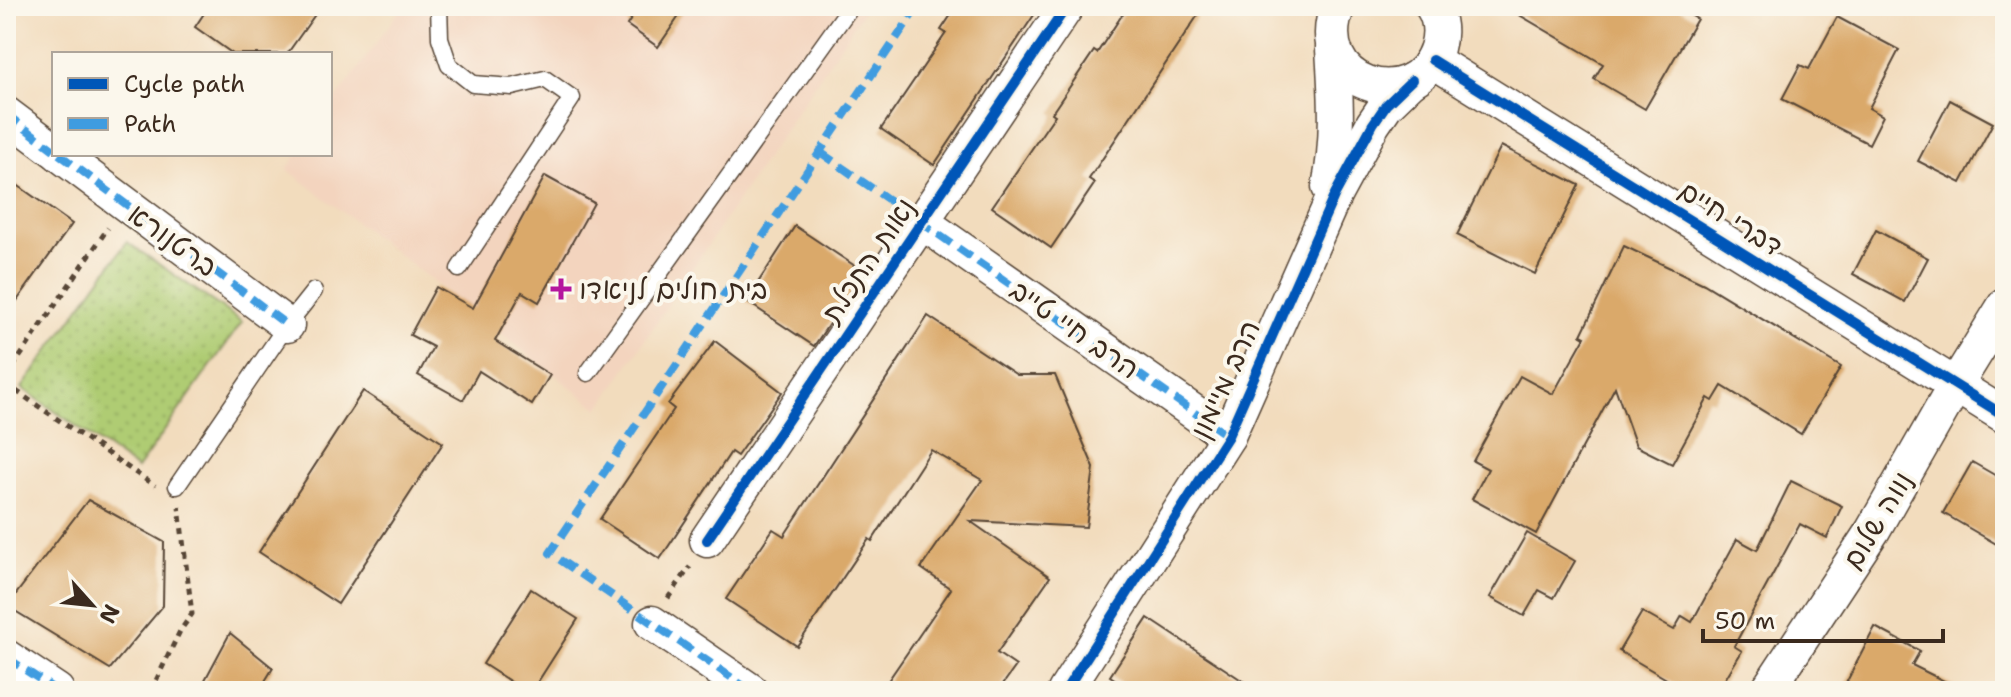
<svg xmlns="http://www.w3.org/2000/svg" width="2011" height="697" font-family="'Shantell Sans','Playpen Sans Hebrew',sans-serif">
<defs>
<pattern id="grass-dots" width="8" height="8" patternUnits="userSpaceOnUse" patternTransform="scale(2)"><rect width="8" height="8" fill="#afcc73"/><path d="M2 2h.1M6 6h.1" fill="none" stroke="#97af63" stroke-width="1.8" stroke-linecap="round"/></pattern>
</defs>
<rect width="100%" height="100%" fill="#fbf7ec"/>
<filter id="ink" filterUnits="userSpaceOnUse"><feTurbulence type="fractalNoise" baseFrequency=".0125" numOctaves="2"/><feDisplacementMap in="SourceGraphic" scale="16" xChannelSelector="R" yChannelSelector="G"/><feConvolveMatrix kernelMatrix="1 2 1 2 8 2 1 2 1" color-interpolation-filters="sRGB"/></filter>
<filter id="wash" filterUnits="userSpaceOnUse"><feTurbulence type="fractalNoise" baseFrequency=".006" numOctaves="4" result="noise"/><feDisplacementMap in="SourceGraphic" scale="32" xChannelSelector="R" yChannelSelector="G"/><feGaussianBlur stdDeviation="1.8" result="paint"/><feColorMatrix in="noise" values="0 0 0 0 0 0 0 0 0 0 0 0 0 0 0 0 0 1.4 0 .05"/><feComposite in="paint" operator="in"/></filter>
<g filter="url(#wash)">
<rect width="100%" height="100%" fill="#f2dcbd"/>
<path fill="#f3d4be" d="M403 6H867L599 409 287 169 298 154H330V108Z"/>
<path fill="url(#grass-dots)" stroke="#757b48" stroke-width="2" d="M127 242 242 322 137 469 22 388Z"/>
<g id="blocks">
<g fill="#daa96a">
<path d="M209 6H321L287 54H233L195 27Z"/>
<path d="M640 6H686L658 47 627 25Z"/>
<path d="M957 6H1040L934 165 881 129 946 33 941 30Z"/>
<path d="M1128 6H1204L1089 179 1095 183 1051 248 992 207 1055 115 1052 113 1094 51 1097 53Z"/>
<path d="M1504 6H1675L1697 19 1645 109 1594 79 1603 64Z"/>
<path d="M1837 17 1899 50 1869 108 1883 116 1869 144 1782 99 1800 65 1809 69Z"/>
<path d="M1950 100 1993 123 1961 183 1918 161Z"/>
<path d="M1501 146 1579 185 1535 274 1457 235Z"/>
<path d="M545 176 594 203 539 302 522 292 495 341 550 375 532 405 479 371 463 400 418 375 433 347 410 335 436 287 473 308Z"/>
<path d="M6 177 72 224 6 316Z"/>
<path d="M795 226 864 272 814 346 746 301Z"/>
<path d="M1876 230 1928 258 1905 302 1853 274Z"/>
<path d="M1624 246 1704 284 1841 367 1801 434 1722 386 1713 401 1708 398 1672 464 1636 446 1615 387 1536 534 1472 499 1488 469 1473 461 1520 376 1553 394 1585 337 1581 335Z"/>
<path d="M928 316 1017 375H1055L1094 468 1086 527 970 521 1050 577 997 653 1016 666 998 691H881L951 589 921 568 982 480 931 450 872 541 869 539 797 646 726 599 773 529 784 536Z"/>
<path d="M715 341 782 392 737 456 731 452 660 559 600 519 674 409 668 404Z"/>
<path d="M363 391 443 443 338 604 259 552Z"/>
<path d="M1972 462 2005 481V549L1943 513Z"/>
<path d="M1791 481 1842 506 1827 538 1800 524 1734 646 1742 651 1718 691H1687L1619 651 1642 612 1674 630 1682 616 1692 622 1737 539 1757 550Z"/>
<path d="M88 500 164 542 163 606 110 669 7 606Z"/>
<path d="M1527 533 1575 561 1554 598 1539 590 1524 616 1490 597Z"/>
<path d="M531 589 578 619 532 691H525L483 664Z"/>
<path d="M1148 618 1258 691H1133L1110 676Z"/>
<path d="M1875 627 1920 651 1912 665 1964 691H1842Z"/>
<path d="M230 633 273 668 259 691H199Z"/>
</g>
</g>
</g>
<g filter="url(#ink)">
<use href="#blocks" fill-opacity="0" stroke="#564536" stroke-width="2"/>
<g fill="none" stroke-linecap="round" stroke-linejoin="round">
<defs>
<g id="service">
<path d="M439 6 440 38 449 65 473 84 512 87 545 79 572 98 459 269"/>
<path d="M588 373 851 6"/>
<path d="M177 486 287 325 314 291"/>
</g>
<g id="minor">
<path d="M1338 6C1306 84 1414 119 1437 48 1441 34 1440 18 1432 6"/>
<path d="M1432 60 2005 416"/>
<path d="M6 114 54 150"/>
<path d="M59 154 287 325"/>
<path d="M1329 187C1339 140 1336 96 1333 49"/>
<path d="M922 222 1228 436"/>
<path d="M707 540 1067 6"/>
<path d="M652 623 751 691"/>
<path d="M6 657 57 691"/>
<path d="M1065 691 1228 436 1335 194 1373 124 1386 105 1412 80"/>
<path d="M1767 691 1873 530 1955 386 2005 305"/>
</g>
</defs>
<use href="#service" stroke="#564536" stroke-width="19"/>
<use href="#minor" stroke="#564536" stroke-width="37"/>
<g stroke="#564536" stroke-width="5" stroke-dasharray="6 6" stroke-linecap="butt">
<path d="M6 377 108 228"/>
<path d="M6 384 155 486"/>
<path d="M668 598 690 567"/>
<path d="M151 691 180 631 192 614 179 507"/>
</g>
<use href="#service" stroke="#fff" stroke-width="16"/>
<use href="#minor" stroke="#fff" stroke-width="34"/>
<g stroke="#3f9ce0" stroke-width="8" stroke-dasharray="16 8" stroke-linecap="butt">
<path d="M6 114 54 150"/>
<path d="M820 152 1228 436"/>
<path d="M59 154 287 325"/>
<path d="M6 657 57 691"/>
<path d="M751 691 550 553 918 6"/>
</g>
<defs>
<g id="cycleway">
<path d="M1432 60 2005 416"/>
<path d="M707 540 1067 6"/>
<path d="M1065 691 1228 436 1335 194 1373 124 1386 105 1412 80"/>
</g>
</defs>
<use href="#cycleway" stroke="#fbf7ec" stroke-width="15"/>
<use href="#cycleway" stroke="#0057b8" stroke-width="10"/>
</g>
</g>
<path fill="#b5179e" stroke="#fbf7ec" stroke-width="3" d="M557 277h8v8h8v8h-8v8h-8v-8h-8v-8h8z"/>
<g text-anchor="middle" stroke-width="8" stroke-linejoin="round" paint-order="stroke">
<g font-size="28" fill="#3b2a1e" stroke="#fbf7ec">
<text transform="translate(1731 218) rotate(32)" y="10">דברי חיים</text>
<text transform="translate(173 240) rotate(36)" y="10">ברטנורא</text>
<text transform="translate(868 260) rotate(-56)" y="10">נאות התכלת</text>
<text transform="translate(1075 329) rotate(35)" y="10">הרב חיי טייב</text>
<text transform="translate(1225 379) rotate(-65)" y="10">הרב מיימון</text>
<text transform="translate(1877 520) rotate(-59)" y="10">נווה שלום</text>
</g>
<g font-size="28" fill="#3b2a1e" stroke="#fbf7ec" text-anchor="start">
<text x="579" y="299">בית חולים לניאדו</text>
</g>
</g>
<rect width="2011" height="697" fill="none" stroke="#fbf7ec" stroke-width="32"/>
<rect x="52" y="52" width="280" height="104" fill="#fbf7ec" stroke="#aea59a" stroke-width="2"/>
<rect x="68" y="78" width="40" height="12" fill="#0057b8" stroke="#aea59a" stroke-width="2"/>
<text x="124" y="92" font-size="24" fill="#3b2a1e">Cycle path</text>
<rect x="68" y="118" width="40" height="12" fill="#3f9ce0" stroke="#aea59a" stroke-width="2"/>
<text x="124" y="132" font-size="24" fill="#3b2a1e">Path</text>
<g transform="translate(92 605) rotate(117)" stroke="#fbf7ec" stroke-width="6" paint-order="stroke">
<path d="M0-6L14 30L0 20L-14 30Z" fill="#3b2a1e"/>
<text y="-12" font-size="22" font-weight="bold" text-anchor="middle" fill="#3b2a1e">N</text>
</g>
<path d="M1703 629v12h240v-12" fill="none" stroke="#3b2a1e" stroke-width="4"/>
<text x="1715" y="629" font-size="24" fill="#3b2a1e" stroke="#fbf7ec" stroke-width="6" paint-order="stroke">50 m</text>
</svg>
